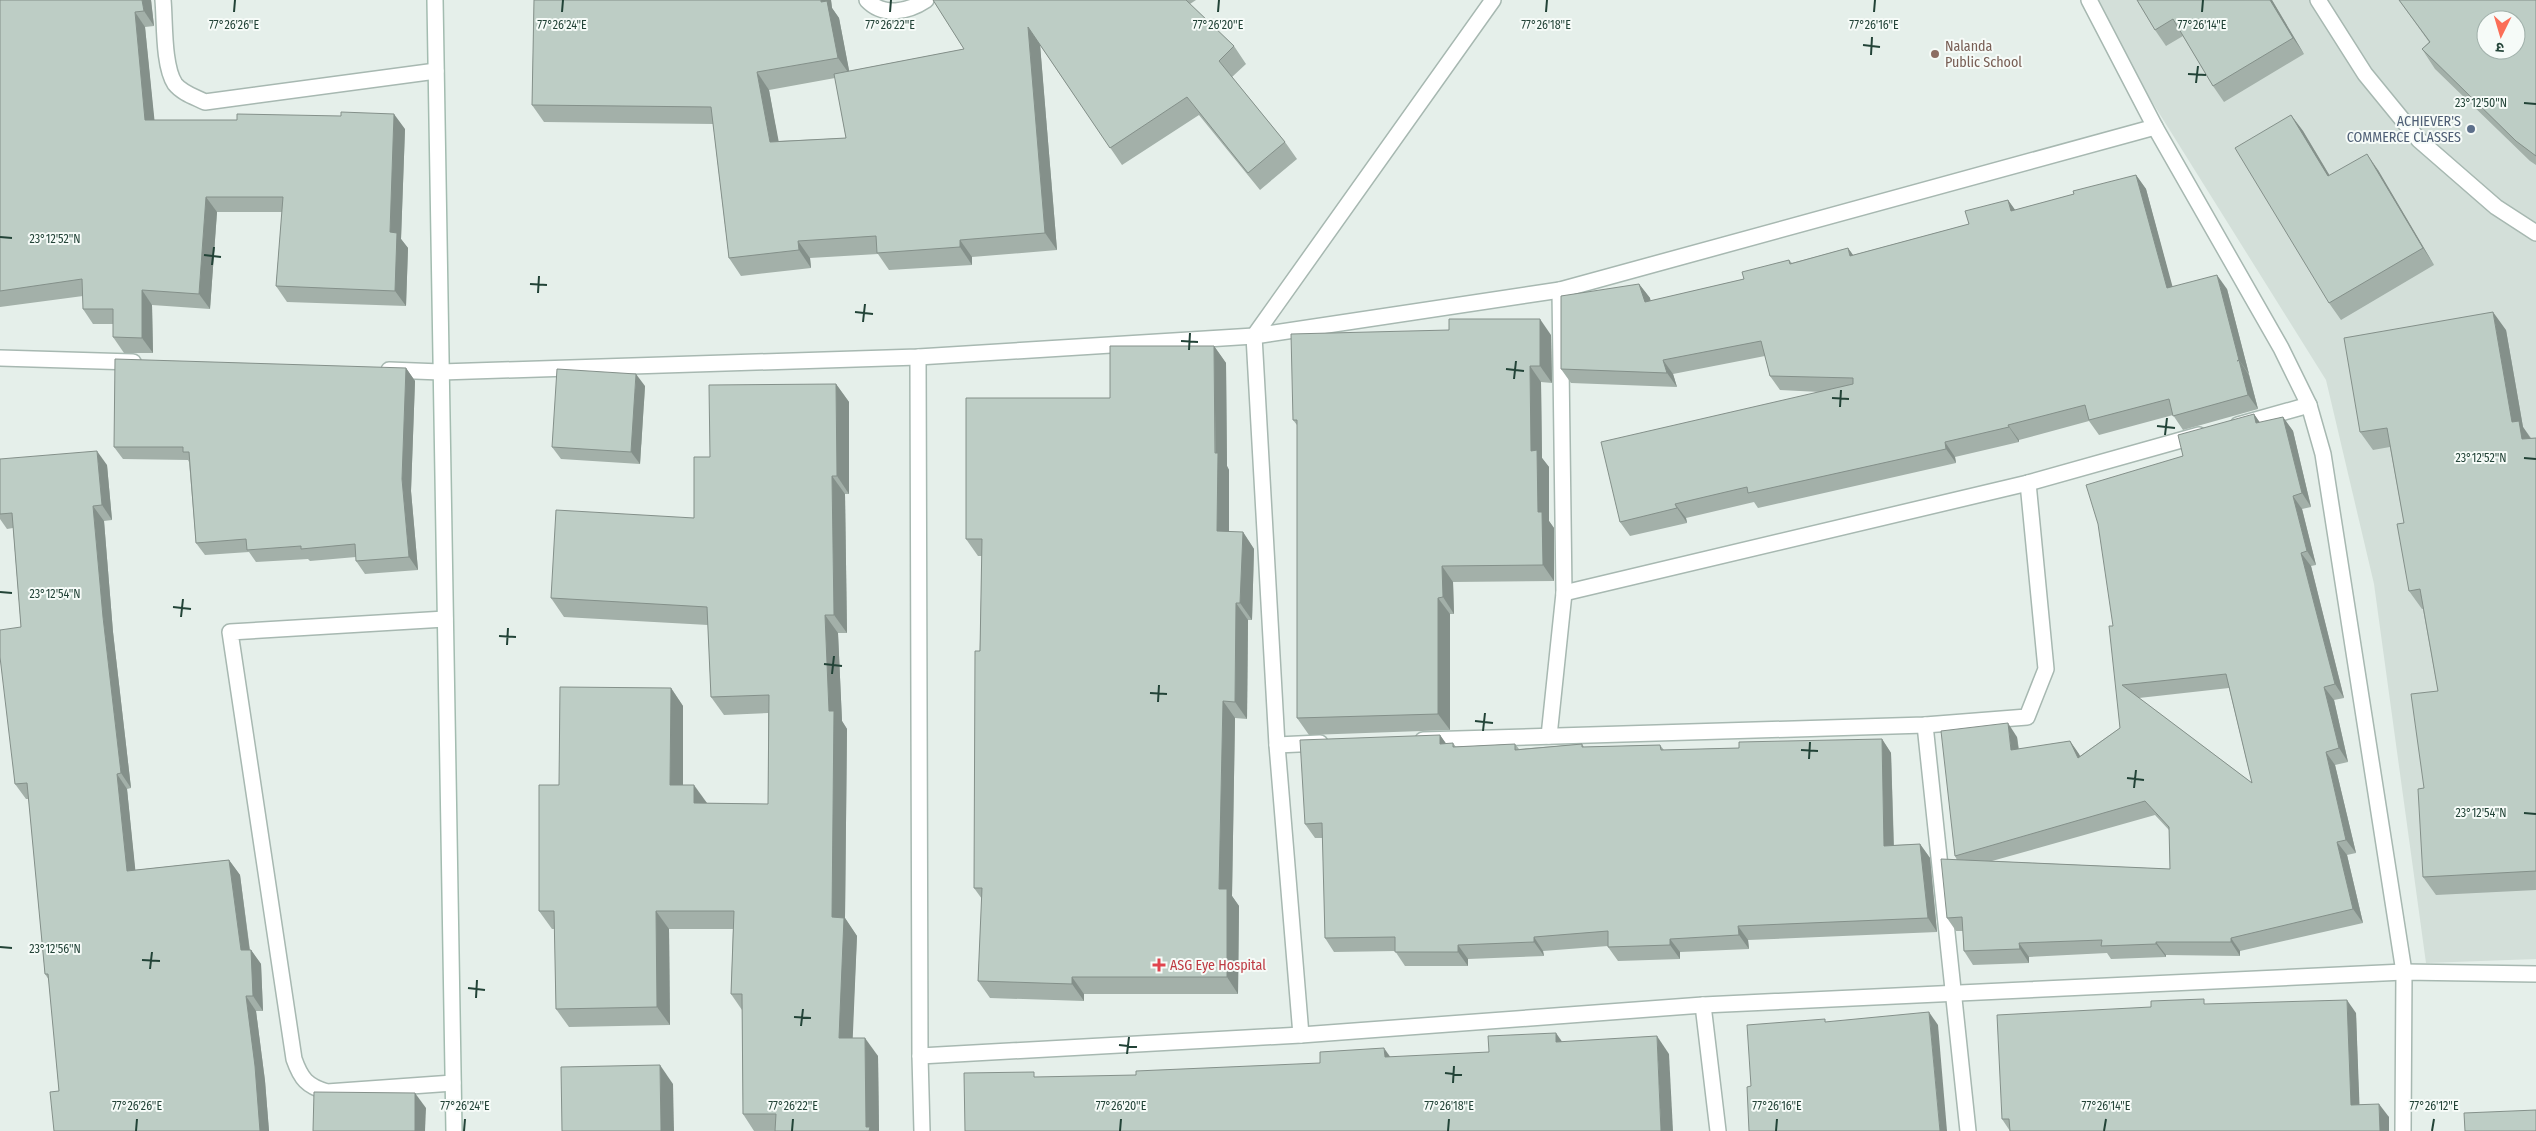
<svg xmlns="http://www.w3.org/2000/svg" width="2536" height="1131" font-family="'Fira Sans Condensed','Noto Sans Devanagari',sans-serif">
<rect width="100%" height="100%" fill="#e5efea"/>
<path fill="#d3dfd9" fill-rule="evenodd" d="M2092 0H2536V959L2426 963 2374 584 2326 380 2109 33ZM2486 20H2516V50H2486Z"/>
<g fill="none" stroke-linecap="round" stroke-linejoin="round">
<defs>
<g id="street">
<path d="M163 0C165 22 163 66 175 84 182 93 195 97 205 102L436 71"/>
<path d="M867 0C883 17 908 12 926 0"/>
<path d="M2089 0 2155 127 2281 348 2309 405 2323 454 2404 972 2403 1131"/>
<path d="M2318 0 2365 74 2419 140 2496 207 2536 233"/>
<path d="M918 357 920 1056 922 1131"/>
<path d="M0 358 133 362"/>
<path d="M389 370 441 372 918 357 1254 336 1560 290 2155 127"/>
<path d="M2238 425 2309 405"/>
<path d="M1564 593 2028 483 2199 435"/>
<path d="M445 619 230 632 294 1059C301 1079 307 1086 327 1092L453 1083"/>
<path d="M1925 725 1968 1131"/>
<path d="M1549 736 1564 593 1560 290"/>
<path d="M1423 740 1925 725 2027 717 2046 669 2028 483"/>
<path d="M1277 745 1320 743"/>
<path d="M1703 1005 1718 1131"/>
<path d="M1301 1035 1277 745 1254 336 1493 0"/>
<path d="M920 1056 1301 1035 1703 1005 2404 972 2536 974"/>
</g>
<path id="secondary" d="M435 0 454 1131"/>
</defs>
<use href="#street" stroke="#a7b8b1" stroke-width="18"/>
<use href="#secondary" stroke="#a3bcb0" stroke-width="18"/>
<use href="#street" stroke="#fff" stroke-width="15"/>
<use href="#secondary" stroke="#fff" stroke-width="15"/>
</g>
<g fill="#a3b0a9" fill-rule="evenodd">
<path d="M0 0H151L154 26 145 27 154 120 405 129 401 239 408 248 406 306 287 302 276 286 282 212H217L210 309 152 305 153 353H124L113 337V324H93L83 309V296L0 307Z"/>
<path d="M534 0H831L832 8 839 18 849 71 964 49 933 0H1196L1190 4 1234 46 1246 64 1232 77 1285 142 1297 159 1260 190 1199 115 1122 165 1040 45 1057 250 972 257V265L889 270 878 254 810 258 811 268 741 276 729 258 713 124 544 122 532 105ZM835 78 846 138 778 141 769 90Z"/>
<path d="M2137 0H2272L2304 54 2224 102 2213 86 2183 36 2166 46 2155 30Z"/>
<path d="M2399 0H2536V165L2530 161 2435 69 2422 49 2429 42Z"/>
<path d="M2291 115 2303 131 2330 176 2378 170 2434 265 2341 320 2329 303Z"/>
<path d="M2136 175 2146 189 2172 287 2227 289 2258 409 2183 430 2173 415 2099 435 2089 421 2019 440V442L1955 457 1956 463 1758 508 1754 502 1686 518 1687 523 1630 536 1620 522 1820 392 1780 390 1770 376 1765 356 1673 374 1677 387 1571 383 1561 369 1639 284 1650 298V301L1744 279 1789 260 1792 263 1848 248 1853 255 1969 224 2008 200 2015 210 2074 194Z"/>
<path d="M2506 330 2523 427 2531 438H2536V890L2436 895 2423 877 2424 788 2438 691 2423 609H2422L2409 591 2404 523 2390 447 2373 450 2360 432Z"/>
<path d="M1551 335 1552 383 1541 382 1542 458 1549 467V521L1554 528V581L1453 582 1454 614H1450V730L1309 735 1297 718V425L1293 420Z"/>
<path d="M1214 346 1226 363 1227 466 1229 470V532H1243L1254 549 1252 620H1248L1247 719 1235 718 1232 896 1239 906 1238 994H1084V1001L990 998 978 981 982 899 974 888 982 556H978L966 539 1110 398Z"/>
<path d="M406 368 415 381 411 491 418 570 365 574 356 561V557L310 561 308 559 256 562 249 552 205 555 196 543 189 462 188 460 123 459 114 447Z"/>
<path d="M836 384 849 402V494H845L847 633H838L842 721 847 729 845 918 857 936 852 1038 878 1056 879 1131H754L743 1114 742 1010 731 994 733 929H669L670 1025 569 1027 556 1009 555 929H552L539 911 559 785 671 688 683 706V785L707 803 768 804V713L724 715 711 697 708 625 564 617 551 598 694 518 710 457Z"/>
<path d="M645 386 640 464 561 459 552 447Z"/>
<path d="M2254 414 2260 423 2283 417 2293 431 2311 507 2302 509 2316 565 2311 566 2344 698 2334 700 2348 762 2335 765 2356 853 2347 855 2363 923 2240 951V956L2166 955V957L2111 959 2107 953 2029 957V963L1973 965 1964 951 1963 931H1956L1947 918 1957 860 1955 856 2017 737 2019 749 2070 741 2080 756 2120 728 2113 626 2183 456ZM2229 688 2252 783 2139 698ZM2155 815 2169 830 2170 869 1992 861Z"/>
<path d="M0 459 107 465 112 520 104 521 113 632 131 788 127 789 135 870 229 860 240 875 250 950H251L261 964 263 1011H256L265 1081 269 1131H54L59 1091 49 980 45 974 29 799H26L15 784 21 627 13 528 7 529 0 519Z"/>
<path d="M1440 735 1446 744 1453 743 1456 747 1515 744 1519 749 1582 744 1584 747 1660 745 1664 750 1739 748 1882 739 1891 753 1894 845 1920 844 1930 858 1937 932 1748 940 1749 949 1680 952V959L1618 961 1608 947V946L1543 951 1544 956 1468 959V966H1405L1395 951 1334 952 1325 938 1323 838H1315L1305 824Z"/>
<path d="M2208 1004 2356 1013 2359 1105 2389 1117V1131H2010L2002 1119Z"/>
</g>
<g fill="#84908a">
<path d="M142 0H151L154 26 144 11Z"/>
<path d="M821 0H831L832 8 839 18 850 75 838 58Z"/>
<path d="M2270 0H2272L2304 54 2293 38Z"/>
<path d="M135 12 145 27 156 135 145 120Z"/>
<path d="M1028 27 1040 44 1057 250 1045 233Z"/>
<path d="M757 72 769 90 782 159 770 142Z"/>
<path d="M394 114 405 129 401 239 408 248 406 306 395 291 390 232Z"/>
<path d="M2291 115 2303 131 2340 193 2328 176Z"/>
<path d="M2367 154 2378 170 2434 265 2423 248Z"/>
<path d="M2136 175 2146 189 2177 303 2167 288Z"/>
<path d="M206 197 217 212 210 309 199 294Z"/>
<path d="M2008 200 2018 214 2011 211Z"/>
<path d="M960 240 972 257V265L960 247Z"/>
<path d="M798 241 810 258 811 268 799 250Z"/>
<path d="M1848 248 1858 262 1850 256Z"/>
<path d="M2217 275 2227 289 2249 374 2239 360Z"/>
<path d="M1639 284 1650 298 1655 316 1645 302Z"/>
<path d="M142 290 152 305 153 353 142 338Z"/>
<path d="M2493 312 2506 330 2523 427 2531 439H2522L2512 422Z"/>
<path d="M1540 319 1551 335 1552 383 1540 366Z"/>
<path d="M1214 346 1226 363 1227 466 1229 470V548L1217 531Z"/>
<path d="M1663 360 1673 374 1677 387 1667 373Z"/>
<path d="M2239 360 2249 375 2258 409 2248 395Z"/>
<path d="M1530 366 1541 382 1542 458 1549 467V521L1554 528V581L1543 565 1531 451Z"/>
<path d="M406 368 415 381 411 491 418 570 409 557 402 479Z"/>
<path d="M636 374 645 386 640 464 631 452Z"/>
<path d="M836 384 849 402V494L837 476Z"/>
<path d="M2254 414 2263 427 2256 423Z"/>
<path d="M2283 417 2293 431 2311 507 2302 493Z"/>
<path d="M2008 425 2019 440V442L2009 427Z"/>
<path d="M1945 442 1955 457 1956 463 1946 449Z"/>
<path d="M97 451 107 465 112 520 102 505Z"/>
<path d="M832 476 845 494 847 633 834 615Z"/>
<path d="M2293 496 2302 509 2316 565 2307 551Z"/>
<path d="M1675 504 1686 518 1687 523 1677 508Z"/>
<path d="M93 506 104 521 113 632 131 788 121 773 103 617Z"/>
<path d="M1243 532 1254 549 1252 620 1240 603Z"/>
<path d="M2301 553 2311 566 2344 698 2335 684Z"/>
<path d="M1442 566 1453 582 1454 614 1443 597Z"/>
<path d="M1438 598 1450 614V730L1438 714Z"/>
<path d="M1236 603 1248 620 1247 719 1235 702Z"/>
<path d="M825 615 838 633 842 721 847 729 845 918 857 936 852 1056 839 1038 832 917 829 711Z"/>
<path d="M2324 687 2334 700 2348 762 2339 748Z"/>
<path d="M671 688 683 706V803L670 785Z"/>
<path d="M1223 701 1235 718 1232 896 1239 906 1238 994 1227 977 1219 889Z"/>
<path d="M2008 723 2017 737 2020 764 2011 750Z"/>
<path d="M1440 735 1450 749 1440 744Z"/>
<path d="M1882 739 1891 753 1894 859 1884 846Z"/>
<path d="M2070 741 2079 754 2087 771 2078 758Z"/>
<path d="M2326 752 2335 765 2356 853 2346 840Z"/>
<path d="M117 774 127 789 137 886 127 871Z"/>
<path d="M694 785 707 803H694Z"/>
<path d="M2337 842 2347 855 2363 923 2353 909Z"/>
<path d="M1920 844 1930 858 1937 932 1928 918Z"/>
<path d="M229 860 240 875 251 961V950L261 964 263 1011 253 996 241 950Z"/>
<path d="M656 911 669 929 670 1025 657 1007Z"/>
<path d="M1738 926 1748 940 1749 949 1739 935Z"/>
<path d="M1534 937 1543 951 1544 956 1534 942Z"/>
<path d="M2231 938 2240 951V956L2231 942Z"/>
<path d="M1670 939 1680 952V959L1670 945Z"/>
<path d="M2156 942 2166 955V957L2156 944Z"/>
<path d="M2019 943 2029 957V963L2020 949Z"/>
<path d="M1458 945 1468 959V966L1458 952Z"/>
<path d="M1072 977 1084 994V1001L1072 984Z"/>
<path d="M246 996 256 1011 265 1081 269 1131H260Z"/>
<path d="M2347 1000 2356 1013 2360 1118 2351 1105Z"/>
<path d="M1929 1012 1938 1025 1947 1131H1940Z"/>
<path d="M1556 1033 1568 1050 1556 1042Z"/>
<path d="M1657 1036 1669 1054 1673 1131H1661Z"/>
<path d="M865 1038 878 1056 879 1131H869L866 1127Z"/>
<path d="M1384 1048 1396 1065 1385 1057Z"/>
<path d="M660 1065 673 1084 674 1131H661Z"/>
<path d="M415 1093 426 1108 425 1131H415Z"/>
<path d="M2379 1104 2389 1117V1131H2380Z"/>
</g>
<g fill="#bdcdc5" stroke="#84908a" fill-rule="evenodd">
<path d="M0 0H142L144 11 135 12 145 120H237V114L341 116V112L394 114 390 232 397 233 395 291 276 286 283 197H206L199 294 142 290V338L113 337V309H83L82 279 0 291Z"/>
<path d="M534 0H821V2L827 1 838 58 757 72 770 142 846 138 834 74 964 49 933 0H1186L1234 46 1219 61 1285 142 1248 173 1187 97 1110 148 1028 27 1045 233 960 240V247L877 253 876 236 798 241 799 250 729 258 711 107 532 105Z"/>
<path d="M2137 0H2270L2293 38 2213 86 2173 19 2155 30Z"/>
<path d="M2399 0H2536V156L2516 141 2422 49 2430 42ZM2486 20H2516V50H2486Z"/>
<path d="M2291 115 2328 176 2367 154 2423 248 2329 303 2235 148Z"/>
<path d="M2136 175 2167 288 2217 275 2239 360 2237 361 2239 360 2248 395 2173 416 2169 399 2089 420 2085 405 2008 425 2009 427 1945 442 1946 449 1748 493 1747 487 1675 504 1677 508 1620 522 1601 442 1853 384V378L1770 376 1761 341 1663 360 1667 373 1561 369V296L1639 284 1645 302 1744 279 1742 272 1789 260 1790 264 1848 248 1850 256 1969 224 1965 211 2008 200 2011 211 2074 194 2073 191Z"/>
<path d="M2493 312 2512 422 2519 421 2522 439 2536 438V871L2423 877 2418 789 2424 788 2411 694 2438 691 2420 589 2409 591 2397 524 2404 523 2387 428 2360 432 2344 338Z"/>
<path d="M1449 319H1540V366H1530L1531 451 1537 450 1538 512H1542L1543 565 1442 566 1443 597 1438 598V714L1297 718V420H1293L1291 334 1449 330Z"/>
<path d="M1110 346H1214L1215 453H1218L1217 531 1243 532 1240 603H1236L1235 702 1223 701 1219 889H1227V977H1072V984L978 981 982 888H974L975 651H980L982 539H966V398H1110Z"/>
<path d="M115 359 406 368 402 479 409 557 356 561 355 544 301 549V546L247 550 246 539 196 543 189 452H183V447H114Z"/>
<path d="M557 369 636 374 631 452 552 447Z"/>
<path d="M836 384 837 476H832L834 615H825L829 711H834L832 917 844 918 839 1038H865L866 1127H870L869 1131H775L776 1114H743L742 994H731L734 911H656L657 1007 556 1009 554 911H539V785H559L560 687 671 688 670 785H694V803L768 804 769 695 711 697 707 607 551 598 556 510 694 518V457H710L709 385Z"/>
<path d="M2254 414 2256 423 2283 417 2302 493 2293 496 2307 551 2301 553 2335 684 2324 687 2339 748 2326 752 2346 840 2337 842 2353 909 2231 938V942H2156V944L2101 946 2102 940 2019 943 2020 949 1964 951 1962 917 1947 918 1941 859 2170 869 2169 827 2145 801 1955 856 1941 731 2008 723 2011 750 2070 741 2078 758 2120 728 2109 626H2113L2098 524 2086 485 2183 456 2178 435ZM2226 674 2252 783 2122 685Z"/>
<path d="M97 451 102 505 93 506 103 617 121 773 117 774 127 871 229 860 241 950H251L253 996H246L255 1066 260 1131H54L50 1092 59 1091 48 974H45L27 783 15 784 0 657V630L21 627 12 513 0 514V459Z"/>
<path d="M1440 735V744L1453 743V747L1515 744V750L1582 744V747L1660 745 1661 750 1739 748V742L1882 739 1884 846 1920 844 1928 918 1738 926 1739 935 1670 939V945L1608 947V931L1534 937V942L1458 945V952H1395V937L1325 938 1322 823 1305 824 1300 740Z"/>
<path d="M2204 999V1004L2347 1000 2351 1105 2379 1104 2380 1131H2010L2009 1119H2002L1997 1015 2151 1007V1001Z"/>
<path d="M1929 1012 1940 1131H1749L1747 1087 1751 1086 1747 1025 1825 1019V1022Z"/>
<path d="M1556 1033V1042L1657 1036 1661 1131H965L964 1073 1034 1072V1077L1136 1075V1071L1320 1063V1052L1384 1048 1385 1057 1489 1052 1488 1036Z"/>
<path d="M660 1065 661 1131H562L561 1067Z"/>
<path d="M314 1092 415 1093V1131H313Z"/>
<path d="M2536 1110V1131H2465L2464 1113Z"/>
</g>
<path fill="none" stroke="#224337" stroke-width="2" d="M234 12 235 0M562 12 563 0M890 12 891 0M1218 12 1219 0M1546 12 1547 0M1874 12 1875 0M2202 12 2203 0M1863 45 1880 47M1871 55 1872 37M2188 74 2206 75M2196 83 2198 66M2524 103 2536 104M0 237 12 238M204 255 221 257M212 265 214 247M530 284 547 285M538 293 539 276M855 312 873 314M863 322 865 304M1181 341 1198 342M1189 350 1190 333M1506 369 1524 371M1514 379 1516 361M1832 398 1849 399M1840 407 1841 390M2157 426 2175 428M2165 435 2167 418M2524 458 2536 459M0 592 12 593M173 607 191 609M181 617 183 599M499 636 516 637M507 645 508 628M824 664 842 666M832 674 834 656M1150 693 1167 694M1158 702 1159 685M1475 721 1493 723M1483 731 1485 713M1801 750 1818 751M1809 759 1810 742M2127 778 2144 780M2134 788 2136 770M2524 813 2536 814M0 947 12 948M142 960 160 961M150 969 152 952M468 988 485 990M476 998 477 980M794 1017 811 1018M801 1026 803 1009M1119 1045 1137 1047M1127 1054 1129 1037M1445 1073 1462 1075M1453 1083 1454 1066M136 1131 137 1119M464 1131 465 1119M792 1131 793 1119M1120 1131 1121 1119M1448 1131 1449 1119M1776 1131 1777 1119M2104 1131 2106 1119M2432 1131 2434 1119"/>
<circle fill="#8d6e63" stroke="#f6fbf8" stroke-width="2" cx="1935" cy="54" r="5"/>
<circle fill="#5c6f8a" stroke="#f6fbf8" stroke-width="2" cx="2471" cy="129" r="5"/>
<path fill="#e0444e" stroke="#f6fbf8" stroke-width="2" d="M1156.5 957.5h5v5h5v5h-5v5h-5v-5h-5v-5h5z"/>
<g text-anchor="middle" stroke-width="4" stroke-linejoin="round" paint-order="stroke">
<g font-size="14" fill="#785e54" stroke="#f6fbf8" text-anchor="start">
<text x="1945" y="51">Nalanda<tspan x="1945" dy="16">Public School</tspan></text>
</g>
<g font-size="14" fill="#4e5e75" stroke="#f6fbf8" text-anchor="end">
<text x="2461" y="126">ACHIEVER'S<tspan x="2461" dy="16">COMMERCE CLASSES</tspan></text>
</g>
<g font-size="14" fill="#be3a42" stroke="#f6fbf8" text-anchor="start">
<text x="1170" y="970">ASG Eye Hospital</text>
</g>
</g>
<g font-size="12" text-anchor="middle" fill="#224337" stroke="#f6fbf8" stroke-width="4" stroke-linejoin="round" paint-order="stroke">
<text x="234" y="29">77°26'26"E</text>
<text x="562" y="29">77°26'24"E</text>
<text x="890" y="29">77°26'22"E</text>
<text x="1218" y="29">77°26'20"E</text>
<text x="1546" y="29">77°26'18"E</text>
<text x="1874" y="29">77°26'16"E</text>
<text x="2202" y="29">77°26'14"E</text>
<text x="2481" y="107">23°12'50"N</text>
<text x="55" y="243">23°12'52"N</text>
<text x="2481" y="462">23°12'52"N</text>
<text x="55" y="598">23°12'54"N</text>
<text x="2481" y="817">23°12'54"N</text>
<text x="55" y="953">23°12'56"N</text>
<text x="137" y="1110">77°26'26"E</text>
<text x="465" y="1110">77°26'24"E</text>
<text x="793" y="1110">77°26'22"E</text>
<text x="1121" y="1110">77°26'20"E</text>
<text x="1449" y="1110">77°26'18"E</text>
<text x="1777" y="1110">77°26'16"E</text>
<text x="2106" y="1110">77°26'14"E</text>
<text x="2434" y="1110">77°26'12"E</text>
</g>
<g transform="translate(2501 35) rotate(185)"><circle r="24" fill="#f6fbf8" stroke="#a1b1ab"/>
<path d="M0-4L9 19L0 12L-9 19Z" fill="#fb6e57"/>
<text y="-8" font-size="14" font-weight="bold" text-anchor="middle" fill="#224337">उ</text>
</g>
</svg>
